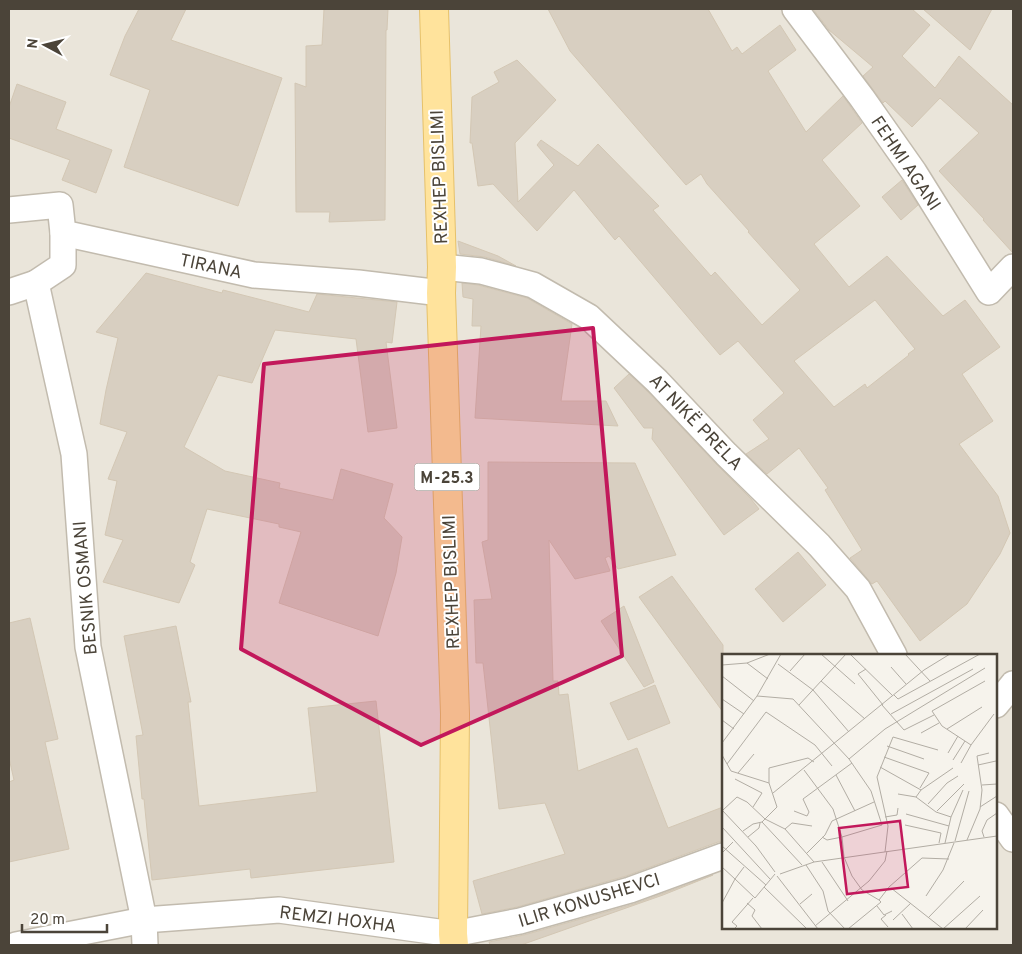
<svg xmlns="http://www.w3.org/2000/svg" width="1022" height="954" font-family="Overpass,sans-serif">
<rect width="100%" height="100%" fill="#f6f3ec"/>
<path fill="#eae5da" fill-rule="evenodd" d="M9 9H1013V945H9ZM723 655H996V928H723Z"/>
<g fill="#d8cfc1" stroke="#d3c7b4" fill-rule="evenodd">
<path d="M139 9H186L171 40 282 78 238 206 124 167 150 90 110 75 125 36Z"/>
<path d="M324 9H388L387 30H386L385 220 329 222 330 212H296L295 83 306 87V46L322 45Z"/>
<path d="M548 9H708L732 51 737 47 742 54 780 25 796 50 768 71 806 132 843 96 862 123 822 160 860 206 814 244 849 287 887 256 943 316 965 300 1000 347 962 374 993 421 959 444 998 496 1010 533 1000 554 967 604 920 641 877 581 872 584 850 558 862 550 825 490 828 488 799 448 767 474 746 454 769 439 753 420 784 393 738 341 720 355 619 236 615 240 574 190 537 231 493 184 478 186 472 143H470L472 97 499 82 494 72 517 60 556 100 515 143 518 202 554 165 537 145 541 140 578 166 598 144 659 206 653 210 711 276 715 272 762 325 800 290 748 232 749 231 707 184 701 174 686 185 570 51ZM875 300 915 349 908 354 909 355 867 388 865 384 834 407 794 361Z"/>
<path d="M813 9H912L930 25 902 56 935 88 959 56 1013 105V253L983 220 984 219 939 171 979 133 940 98 912 127 885 101 883 103 863 76 873 67 829 30Z"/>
<path d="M923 9H992L970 50Z"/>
<path d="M17 84 66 102 56 129 112 150 96 193 62 180 70 160 9 138V107Z"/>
<path d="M902 180 918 205 901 220 882 197Z"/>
<path d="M458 241 498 256 516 266 485 257 460 254Z"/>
<path d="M146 273 222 293 223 290 309 312 317 294 397 302 392 343 386 342 397 428 368 432 356 339 275 330 252 383 218 375 184 447 225 471 280 483 279 488 333 500 341 469 393 484 384 518 402 537 396 573 378 636 279 603 301 532 279 527V524L207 509 190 562 195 565 179 603 103 582 123 540 105 535 117 481 108 479 127 432 100 424 106 390 118 338 96 332Z"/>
<path d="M462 283 478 285 527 298 572 324 561 401H606L618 426 475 418 481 326H472L473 299 463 297Z"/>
<path d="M629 374 647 391 716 464 751 499 759 509 724 535 652 439 653 428H644L614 388Z"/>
<path d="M488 462 635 463 676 555 618 569 609 556 605 558 610 571 575 579 549 540 553 681H558L559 695 568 694 578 771 637 748 668 828 723 807V842H718L626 876 517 907 482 914 473 881 565 854 545 803 499 809 483 663H476L474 600 492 599 482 542 488 540Z"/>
<path d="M798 552 826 585 783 622 755 589Z"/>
<path d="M672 576 723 645V712L639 597Z"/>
<path d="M624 606 654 682 644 687 601 621Z"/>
<path d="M30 618 58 739 45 742 69 849 9 862V782L14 780 9 758V623Z"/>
<path d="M176 626 191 702H188L199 806 317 792 308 708 376 701 394 862 251 878 250 869 152 880 144 799H142L136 736 143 735 124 636Z"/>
<path d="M655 685 670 723 628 740 610 703Z"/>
<path d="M713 875 663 895 521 945H490L489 942 524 935 634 904Z"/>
</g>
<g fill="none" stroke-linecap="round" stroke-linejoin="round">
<defs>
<g id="street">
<path d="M795 9 862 98 914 172 989 292 1013 267"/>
<path d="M9 210 60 205 63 233 254 275 358 283 441 293"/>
<path d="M442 267 481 271 533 285 589 317 657 381 726 454 819 545 858 589 894 655"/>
<path d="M36 283 63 265V233"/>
<path d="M9 292 36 283 74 454 88 647 144 920 145 945"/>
<path d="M996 705 1013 684"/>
<path d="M996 815 1013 839"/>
<path d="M16 945 144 920 279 910 453 934 520 921 630 890 723 856"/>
</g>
<path id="primary" d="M434 9 442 267 441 293 455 714 453 934 454 945"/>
</defs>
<use href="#street" stroke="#c2bbae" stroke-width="28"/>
<use href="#primary" stroke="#e6c16a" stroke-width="30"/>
<use href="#street" stroke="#fff" stroke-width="25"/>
<use href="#primary" stroke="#ffe39c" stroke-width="28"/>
</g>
<path fill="#c2185b" fill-opacity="0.2" stroke="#c2185b" stroke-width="4" stroke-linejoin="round" d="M593 328 622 656 421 745 241 649 264 364Z"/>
<g text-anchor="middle" stroke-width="4" stroke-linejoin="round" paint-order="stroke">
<rect fill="#fff" stroke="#817c74" stroke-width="1" x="414.5" y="463.5" width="65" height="27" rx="4"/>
<g font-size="16" font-weight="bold" fill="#4b4439">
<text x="447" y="483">M-25.3</text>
</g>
<g font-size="18" fill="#4b4439" stroke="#fff">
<text transform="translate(906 163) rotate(56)" y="6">FEHMI AGANI</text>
<text transform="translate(439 177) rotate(-92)" y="6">REXHEP BISLIMI</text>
<text transform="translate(211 266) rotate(12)" y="6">TIRANA</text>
<text transform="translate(696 422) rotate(46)" y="6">AT NIKË PRELA</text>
<text transform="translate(451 582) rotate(-92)" y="6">REXHEP BISLIMI</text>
<text transform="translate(85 588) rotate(-95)" y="6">BESNIK OSMANI</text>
<text transform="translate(589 900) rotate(-17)" y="6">ILIR KONUSHEVCI</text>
<text transform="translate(338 919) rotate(7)" y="6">REMZI HOXHA</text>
</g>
</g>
<g transform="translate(722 654)">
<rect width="275" height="275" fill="#f6f3ec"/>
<path fill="none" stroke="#b2ada4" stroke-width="1" d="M99 0 133 30M128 0 171 42M183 0 208 27M25 9 46 25M56 10 91 36 127 78M0 11 25 9 48 0M169 13 184 30M144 15 136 20 161 51M68 17 83 0M0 22 32 47M99 27 143 65M263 27 210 57 220 72 249 91 272 60M172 41 176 45 258 0M35 42 71 45 127 105 149 137 160 171 120 183 105 186 100 183M0 45 22 60M77 51 124 0M160 51 182 76 212 61M44 58 93 91 110 112M169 60 251 15M0 66 12 75M225 75 260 53M199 79 217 69M171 83 216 96M0 89 35 42 59 0M165 92 202 105M226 99 236 82M0 101 9 117 47 129 55 153 40 168 31 170 21 177M162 103 207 119 198 134M127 105 163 75 263 14M231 106 243 87M239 109 249 91M5 110 44 58M256 111 274 107M158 113 199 136 194 143 176 140M82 116 111 155 120 183 122 203 130 222 140 236 157 246M16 119 32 100M114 121 133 157M13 125 40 139 31 153M47 129V114L86 104 92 108M260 131 275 130M199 136 231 114M51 139 202 16 228 0M194 143 214 158 229 163 223 189M206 150 225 129 236 122M258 153 275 142M0 156 34 192 53 218M1 156 15 143 25 148 43 165 63 175 92 208M72 157 85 162 87 158 81 145 130 109M215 157 242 130M184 160 227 172M163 163 175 161 176 154M229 163 241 136M40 168 80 211M183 171 219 179 217 189M0 173 48 225M63 175 70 169 90 172M26 183 37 174 38 169M262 183 260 177 265 166 275 159M245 186 258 155 260 136 255 102 267 99M233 187 247 137M0 192 44 231M163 198 166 172 155 123 171 83M0 199 11 188M85 199 103 181 110 167 152 148M100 208 126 247M84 211 101 237 106 257 123 275M0 213 13 225 22 213M58 220 92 208 275 182M55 222 96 275M42 233 85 275M169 234 221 275 258 242M204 242 221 216 232 189M0 249 13 225 33 244 53 220M25 249 33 256 30 262 40 275M78 250 90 240M155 252 162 261 170 257M180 260 191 275M164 261 159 265 166 273M206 264 242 227M171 266 189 249M93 272 147 227 163 207 165 197M12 275 15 272 10 268 31 244M126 275 159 248 157 246 167 233 200 204 227 205M243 275 261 256"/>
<path fill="#c2185b" fill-opacity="0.15" stroke="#c2185b" stroke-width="2.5" d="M178 167 186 233 125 240 117 174Z"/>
<rect width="275" height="275" fill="none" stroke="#4b4439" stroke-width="2.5"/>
</g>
<rect width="1022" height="954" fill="none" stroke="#4b4439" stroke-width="20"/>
<g transform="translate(45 45) rotate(277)" stroke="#ffffff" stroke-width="4" paint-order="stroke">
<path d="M0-4L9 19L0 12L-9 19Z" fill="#4b4439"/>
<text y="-8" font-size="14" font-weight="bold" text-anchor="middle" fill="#4b4439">N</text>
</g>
<path d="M22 924v8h85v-8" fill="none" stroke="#4b4439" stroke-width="2.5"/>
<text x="30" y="924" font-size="15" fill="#4b4439" stroke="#ffffff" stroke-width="4" paint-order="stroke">20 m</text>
</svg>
